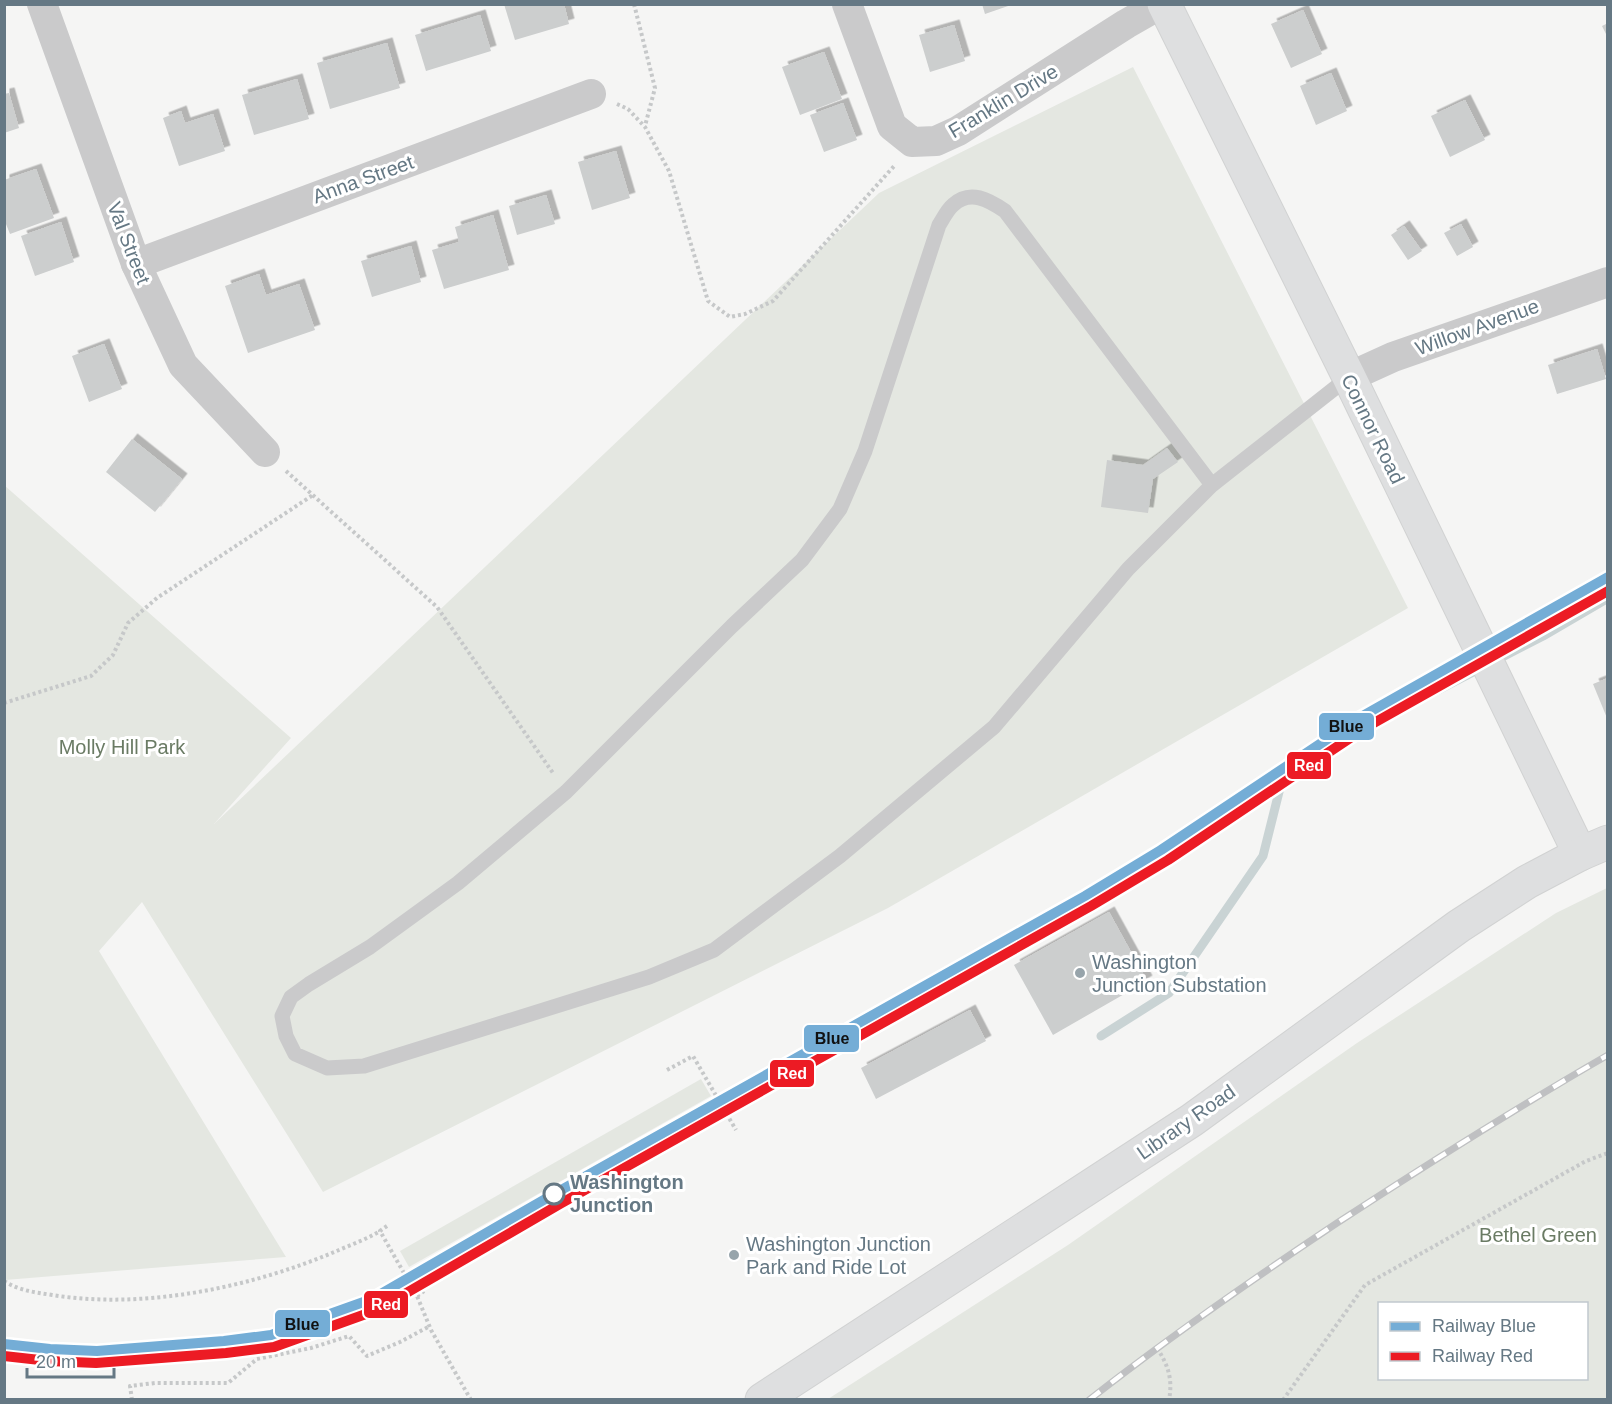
<svg xmlns="http://www.w3.org/2000/svg" width="1612" height="1404" font-family="Arial,sans-serif">
<defs>
<filter id="shadow"><feDropShadow dx="5.5" dy="-5.5" stdDeviation="0" flood-color="#0004"/></filter>
</defs>
<rect width="100%" height="100%" fill="#f5f5f4"/>
<g fill="#e4e7e1" fill-rule="evenodd">
<path d="M1133 67 1408 608 888 908 323 1192 142 902 99 951 286 1257 5 1280 4 485 291 738 214 824 879 193Z"/>
<path d="M1607 888V1399H828L1068 1245 1357 1043 1556 913ZM1380 1304H1586V1378H1380Z"/>
<path d="M701 1079 711 1096 409 1267 400 1251Z"/>
</g>
<g fill="none" stroke-linecap="round" stroke-linejoin="round">
<path stroke="#c9d3d4" stroke-width="9" d="M1101 1036 1169 993 1263 856 1281 784 1380 720 1543 636 1608 598"/>
</g>
<g fill="#cccece" filter="url(#shadow)">
<path d="M504 4H564L569 24 515 40Z"/>
<path d="M982 4H1011V5L985 14Z"/>
<path d="M1303 10 1322 54 1291 68 1271 24Z"/>
<path d="M480 15 491 51 426 71 415 35Z"/>
<path d="M1608 23V38L1602 26Z"/>
<path d="M954 25 965 61 930 72 919 35Z"/>
<path d="M387 43 400 88 330 109 317 63Z"/>
<path d="M824 52 842 99 800 115 782 67Z"/>
<path d="M1331 73 1347 111 1316 125 1300 86Z"/>
<path d="M297 79 309 119 254 135 242 95Z"/>
<path d="M9 93 19 128 4 133V94Z"/>
<path d="M1465 100 1485 140 1450 157 1431 116Z"/>
<path d="M843 103 857 140 824 152 810 115Z"/>
<path d="M181 111 185 123 213 114 225 151 179 166 163 118Z"/>
<path d="M616 151 630 198 592 210 578 162Z"/>
<path d="M36 169 54 218 10 234 4 219V180Z"/>
<path d="M546 195 555 224 517 235 509 206Z"/>
<path d="M493 215 509 270 444 289 432 250 459 242 455 227Z"/>
<path d="M61 222 74 262 35 276 21 236Z"/>
<path d="M1461 224 1473 247 1457 256 1444 233Z"/>
<path d="M1404 226 1422 251 1408 260 1391 235Z"/>
<path d="M411 246 421 282 372 297 361 261Z"/>
<path d="M259 274 266 295 299 284 315 330 248 353 225 286Z"/>
<path d="M104 344 122 389 89 402 72 356Z"/>
<path d="M1597 349 1606 379 1557 394 1548 365Z"/>
<path d="M132 439 182 479 155 512 106 472Z"/>
<path d="M1167 448 1178 462 1153 479 1148 513 1101 507 1107 460 1143 465Z"/>
<path d="M1608 678V718H1607L1593 684Z"/>
<path d="M1109 912 1147 981 1053 1035 1014 965Z"/>
<path d="M970 1010 986 1041 876 1099 861 1068Z"/>
</g>
<g fill="none" stroke-linecap="round" stroke-linejoin="round">
<defs>
<g id="primary">
<path d="M1164 4 1349 377 1580 854"/>
<path d="M762 1400 1192 1120 1459 926 1527 882 1580 854 1608 842"/>
</g>
</defs>
<use href="#primary" stroke="#d1d2d2" stroke-width="35"/>
<g stroke="#c6c8c9" stroke-width="4" stroke-dasharray="3 3" stroke-linecap="butt">
<path d="M634 4 655 88 645 126"/>
<path d="M617 104 628 109 645 127 669 171 708 301 730 317 745 314 773 301 895 165"/>
<path d="M286 471 437 607 553 773"/>
<path d="M4 703 91 676 113 655 128 623 157 598 313 495"/>
<path d="M667 1070 693 1056 736 1130"/>
<path d="M701 1127 727 1113"/>
<path d="M387 1226 380 1231 417 1296 431 1330 471 1400"/>
<path d="M4 1281C20 1291 34 1292 52 1295 145 1310 253 1287 339 1250 353 1244 367 1239 380 1231"/>
<path d="M417 1296 424 1291"/>
<path d="M1157 1348C1168 1365 1173 1379 1169 1400"/>
<path d="M132 1400 130 1386 155 1383H228L257 1359 311 1348 349 1336 367 1356 400 1342 430 1326"/>
<path d="M1283 1400 1365 1285 1586 1161 1608 1153"/>
</g>
<path stroke="#cacacb" stroke-width="15" d="M1212 485 1005 211C989 200 970 189 953 205 947 210 943 219 939 225L865 451 840 509 802 560 732 626 566 792 458 883 370 947 309 984 291 997 282 1016 286 1036 295 1054 327 1068 364 1066 649 977 714 950 840 856 994 727 1128 569 1212 485 1349 377"/>
<g stroke="#cacacb" stroke-width="30">
<path d="M42 4 136 264 183 365 265 452"/>
<path d="M847 4 892 126 912 142 936 141 958 131 1126 24 1161 4"/>
<path d="M136 264 591 94"/>
<path d="M1349 377 1393 357 1608 282"/>
</g>
<use href="#primary" stroke="#dedfe0" stroke-width="33"/>
<defs>
<path id="rail" d="M1089 1400C1169 1337 1253 1279 1337 1223 1426 1165 1516 1108 1608 1055"/>
</defs>
<use href="#rail" stroke="#bfc0c2" stroke-width="7"/>
<use href="#rail" stroke="#fff" stroke-width="4.5" stroke-dasharray="14" stroke-linecap="butt"/>
<defs>
<path id="rail-1" d="M4 1344 50 1349 97 1351 224 1341 271 1335 372 1299 554 1194 1085 896 1161 850 1359 718 1608 577"/>
<path id="rail-2" d="M4 1356 49 1361 96 1363 226 1353 274 1347 377 1310 560 1204 1091 906 1168 860 1365 728 1608 591"/>
</defs>
<use href="#rail-1" stroke="#fff" stroke-width="15"/>
<use href="#rail-2" stroke="#fff" stroke-width="15"/>
<use href="#rail-1" stroke="#74add6" stroke-width="10"/>
<use href="#rail-2" stroke="#ec1b24" stroke-width="10"/>
</g>
<g fill="#97a4ab" stroke="#fff" stroke-width="2">
<circle cx="1080" cy="973" r="6"/>
<circle cx="734" cy="1255" r="6"/>
</g>
<circle fill="#fff" stroke="#657884" stroke-width="3" cx="554" cy="1194" r="10"/>
<g text-anchor="middle" stroke-width="6" stroke-linejoin="round" paint-order="stroke">
<g font-size="20" fill="#657884" stroke="#fff">
<text transform="translate(1003 101) rotate(-31)" y="7">Franklin Drive</text>
<text transform="translate(363 179) rotate(-20)" y="7">Anna Street</text>
<text transform="translate(129 243) rotate(69)" y="7">Val Street</text>
<text transform="translate(1477 327) rotate(-20)" y="7">Willow Avenue</text>
<text transform="translate(1373 429) rotate(64)" y="7">Connor Road</text>
<text transform="translate(1186 1122) rotate(-35)" y="7">Library Road</text>
</g>
<g font-size="20" fill="#6a7b64" stroke="#fff">
<text x="122" y="754">Molly Hill Park</text>
<text x="1538" y="1242">Bethel Green</text>
</g>
<g font-size="20" fill="#657884" stroke="#fff" text-anchor="start">
<text x="1092" y="969">Washington<tspan x="1092" dy="23">Junction Substation</tspan></text>
<text x="746" y="1251">Washington Junction<tspan x="746" dy="23">Park and Ride Lot</tspan></text>
</g>
<g font-size="20" font-weight="bold" fill="#657884" stroke="#fff" text-anchor="start">
<text x="570" y="1189">Washington<tspan x="570" dy="23">Junction</tspan></text>
</g>
</g>
<g stroke="#fff" stroke-width="2">
<rect x="1318" y="712" width="57" height="29" rx="6" fill="#74add6"/>
<rect x="1286" y="751" width="46" height="29" rx="6" fill="#ec1b24"/>
<rect x="803" y="1024" width="57" height="29" rx="6" fill="#74add6"/>
<rect x="769" y="1059" width="46" height="29" rx="6" fill="#ec1b24"/>
<rect x="363" y="1290" width="46" height="29" rx="6" fill="#ec1b24"/>
<rect x="274" y="1309" width="57" height="29" rx="6" fill="#74add6"/>
</g>
<g font-size="16" text-anchor="middle" font-weight="bold" fill="#fff">
<text x="1309" y="771">Red</text>
<text x="792" y="1079">Red</text>
<text x="386" y="1310">Red</text>
</g>
<g font-size="16" text-anchor="middle" font-weight="bold" fill="#111">
<text x="1346" y="732">Blue</text>
<text x="832" y="1044">Blue</text>
<text x="302" y="1330">Blue</text>
</g>
<rect width="1612" height="1404" fill="none" stroke="#657884" stroke-width="12"/>
<rect x="1378" y="1302" width="210" height="78" fill="#ffffff" stroke="#c1c9ce" stroke-width="1.5"/>
<rect x="1390" y="1322" width="30" height="9" fill="#74add6" stroke="#c1c9ce" stroke-width="1.5"/>
<text x="1432" y="1332" font-size="18" fill="#657884">Railway Blue</text>
<rect x="1390" y="1352" width="30" height="9" fill="#ec1b24" stroke="#c1c9ce" stroke-width="1.5"/>
<text x="1432" y="1362" font-size="18" fill="#657884">Railway Red</text>
<path d="M27 1368v9h87v-9" fill="none" stroke="#657884" stroke-width="3"/>
<text x="36" y="1368" font-size="18" fill="#657884" stroke="#ffffff" stroke-width="4.5" paint-order="stroke">20 m</text>
</svg>
